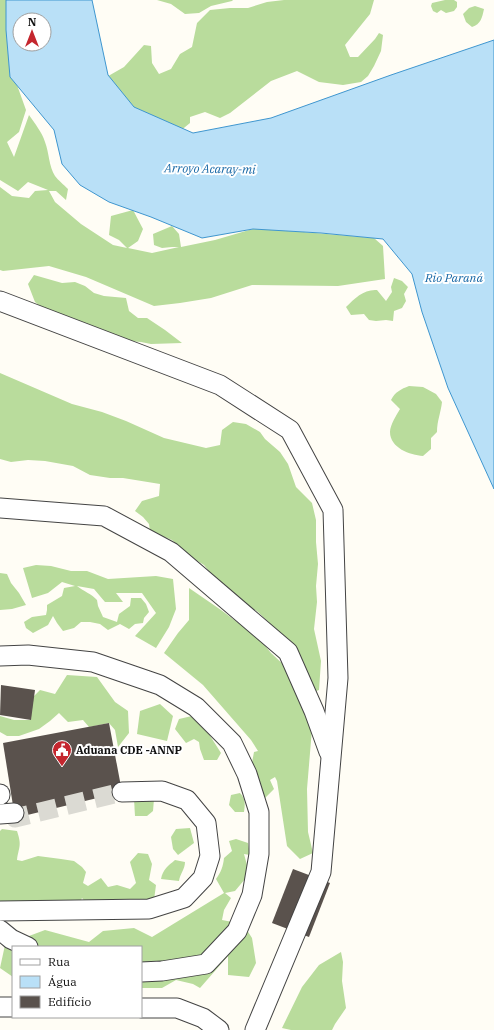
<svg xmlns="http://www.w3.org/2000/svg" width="494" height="1030" font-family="'IBM Plex Serif',serif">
<rect width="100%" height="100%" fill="#fffdf5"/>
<g fill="#b9dc9c">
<path d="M0 0H8L17 85 26 110 19 132 7 142 14 157 29 115C35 124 42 132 45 142 49 152 49 167 55 176 58 180 64 185 68 189L66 200 56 191H49L55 202 81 224 113 245 127 248 119 240 109 235 111 216 133 210 143 229 138 241 128 248 152 253 179 247H172L162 248 154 245 153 234 172 226 179 234 181 247 215 240 256 228 374 238 383 246 385 279 338 286 252 285 211 298 180 303 154 306 86 277 49 266 3 271 0 270V187L12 196 29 198 35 191 48 190 28 182 18 191 0 180Z"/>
<path d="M157 0H233L232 1 211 6 199 13 185 14 171 4Z"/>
<path d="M284 0H374L370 14 345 45 350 57H358L375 39 379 33 383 35 381 51 374 66 368 76 361 82 343 85 319 82 297 71 271 81 230 113 220 118 205 112 190 117V123L179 132 96 97 103 79 124 67 144 45 151 46 152 63 159 74 171 69 180 54 192 47 197 23 210 10 230 8H248L267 2Z"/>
<path d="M445 0H454L457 2V7L454 11 446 13 441 10 437 13 433 11 431 6 432 3Z"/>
<path d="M475 6 484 9C482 18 481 24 472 27L466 22 463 14 469 8Z"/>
<path d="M34 275 62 283 75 282 85 286 94 293 104 296 126 298 129 311 138 318H147L165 330 182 343 151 344 141 342 129 341 45 310 35 302 28 284Z"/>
<path d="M394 278 402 281 408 287 404 294 406 301 402 308 394 311 393 321 386 320 376 321 369 320 364 314 351 315 346 307C355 298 364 289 377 290L386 301 392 292 391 287Z"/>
<path d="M0 373 72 404 102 412 126 421 164 438 206 448 220 445 222 430 233 422 246 424 260 432 265 439 280 452 288 464 296 487 312 503 316 520V542L318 564 316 586 317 602 314 629 321 661 319 690 311 693 301 669 296 647 279 632 258 612 230 593 217 581 204 565 191 557 172 540 150 531 149 524 143 517 135 511 142 501 159 496 160 484 123 478H110L90 475 73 466 45 461 28 460 11 462 0 459Z"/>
<path d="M409 386 423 387 436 394 442 402C441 412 437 421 437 432L431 438V449L423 456C410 455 390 448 390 432 390 425 397 414 400 409L391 400C395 392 401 389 409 386Z"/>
<path d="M36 565 51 566 71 571H87L108 579 156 576 173 579 176 609 169 627 156 648 135 636 156 613 142 593H116L123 602H105L94 589 77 586C83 591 92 594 97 600L98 606 103 617 117 622 119 614 130 606 131 598H141L146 604 149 612 144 618 143 623 135 624 129 629 120 624 108 630 100 624 90 622H81L74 628 63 631 57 623 53 616 48 625 33 633 26 628 24 622 32 617 46 615 47 610V605L62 596 64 588 75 586 62 582 48 593 32 598 23 568Z"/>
<path d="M0 573 7 574 11 583 19 593 26 605 12 609 0 610Z"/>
<path d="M189 588 221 610 237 622 253 631 271 653 286 667 312 729 307 789 308 832 313 853 300 859 287 846 277 781 275 777 270 780 274 789 264 799 251 768 254 752 258 751 251 740 203 685 164 653 178 633 189 620Z"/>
<path d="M67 675 97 677 115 702 128 711 129 733 118 747 115 730 109 723 89 727 83 720 68 722 59 713 50 721 39 729 19 736H7L0 732V716L14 720H31L30 700 40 690 55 694Z"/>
<path d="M160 704 173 716 167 741 137 734 140 711Z"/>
<path d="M192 716 207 731 221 753 217 760H204L200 749 199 742 194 739 186 743 175 729 179 719Z"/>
<path d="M240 793C246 799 245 805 244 812H235L229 805 231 795Z"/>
<path d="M134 799H154L153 811 147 816H135Z"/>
<path d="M190 828 194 843 178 855 173 849 171 837 176 829Z"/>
<path d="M2 829 17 831C22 846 19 846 17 860L22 861 38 856 61 859 74 861 82 867 86 872 83 883 88 886 101 878 108 887 117 885 130 889 136 883 130 862 138 853 148 854 152 864 149 880 156 885 154 900 136 909 128 899 119 905 92 910 82 898 78 907 16 901 12 905 0 909V831Z"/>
<path d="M236 839 248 843 250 855 244 854 247 865 245 879 235 891 225 893 231 898 224 910 222 920 243 924 252 938 256 963 249 977 228 975V956L200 988 193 984 176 980 162 988H141V947H13V977L0 968 5 945 45 930 89 942 103 931 134 928 152 937 224 893 216 879C221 872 223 867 224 858L232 851 229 841Z"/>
<path d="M175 860 185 862C185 869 180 874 179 881L161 879C163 869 168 866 175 860Z"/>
<path d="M341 952 343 962 342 981 346 1008 335 1024 332 1030H291L282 1028 302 987 319 965Z"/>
</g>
<path fill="#b9e0f7" stroke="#3f96cf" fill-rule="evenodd" d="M6 0H92L108 75 134 107 193 133 271 118 391 75 494 40V489L448 388 422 312 412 274 383 239 321 233 253 229 202 238 151 217 109 202 80 185 62 164 54 130 10 77 6 30ZM20 20H44V44H20Z"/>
<g fill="#5a524d">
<path d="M1 685 35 690 31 720 0 715Z"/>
<path d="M109 723 122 792 15 818 3 743Z"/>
<path d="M293 869 330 883 309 937 272 923Z"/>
</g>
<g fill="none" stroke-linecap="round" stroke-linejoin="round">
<path stroke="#dbdad3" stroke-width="19" stroke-dasharray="19 10" stroke-linecap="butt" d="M14 813 15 818 122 792"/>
<defs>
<g id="minor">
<path d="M0 301 220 385 290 430 333 510 338 678 321 872 255 1030"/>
<path d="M0 508 104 516 171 552 288 652 314 711 329 752"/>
<path d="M0 656 28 655 93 662 160 685 196 707 232 743 247 774 259 812V854L252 895 237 931 206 964 162 971 141 972"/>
<path d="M0 794V795"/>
<path d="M0 814 14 813"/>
<path d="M0 911 149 909 184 898 203 878 210 856 206 823 187 800 162 791 122 792"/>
<path d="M0 930 11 939 28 947"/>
<path d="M0 1007H13"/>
<path d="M141 1008H177L203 1018 219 1030"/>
</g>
</defs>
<use href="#minor" stroke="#444" stroke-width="21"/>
<use href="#minor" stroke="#fff" stroke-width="19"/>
</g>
<defs>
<symbol id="civic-pin" viewBox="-11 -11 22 30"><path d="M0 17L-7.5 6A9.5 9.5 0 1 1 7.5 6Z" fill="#c4262e" stroke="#fff"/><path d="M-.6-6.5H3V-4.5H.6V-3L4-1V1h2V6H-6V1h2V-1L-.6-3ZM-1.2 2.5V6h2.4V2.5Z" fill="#fff"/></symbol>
</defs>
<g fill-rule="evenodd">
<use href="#civic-pin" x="51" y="739" width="22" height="30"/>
</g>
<g text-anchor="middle" stroke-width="4" stroke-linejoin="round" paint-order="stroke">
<g font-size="11" font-weight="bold" fill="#111" stroke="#fff" text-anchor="start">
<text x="76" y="754">Aduana CDE -ANNP</text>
</g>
<g font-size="12" font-style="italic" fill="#1768a6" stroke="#fff">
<text transform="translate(210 169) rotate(1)" y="4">Arroyo Acaray-mi</text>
<text x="454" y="282">Rio Paraná</text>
</g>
</g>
<rect x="12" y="946" width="130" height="72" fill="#ffffff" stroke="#a0a0a0"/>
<rect x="20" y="959" width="20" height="6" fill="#ffffff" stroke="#a0a0a0"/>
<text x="48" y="966" font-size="12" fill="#111111">Rua</text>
<rect x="20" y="976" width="20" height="12" fill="#b9e0f7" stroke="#a0a0a0"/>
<text x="48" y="986" font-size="12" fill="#111111">Água</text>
<rect x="20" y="996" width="20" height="12" fill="#5a524d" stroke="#a0a0a0"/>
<text x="48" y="1006" font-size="12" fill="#111111">Edifício</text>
<g transform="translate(32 32)"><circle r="19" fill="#ffffff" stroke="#a0a0a0"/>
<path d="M0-3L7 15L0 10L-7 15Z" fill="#c4262e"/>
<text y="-6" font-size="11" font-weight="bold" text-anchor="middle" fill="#111111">N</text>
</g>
</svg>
